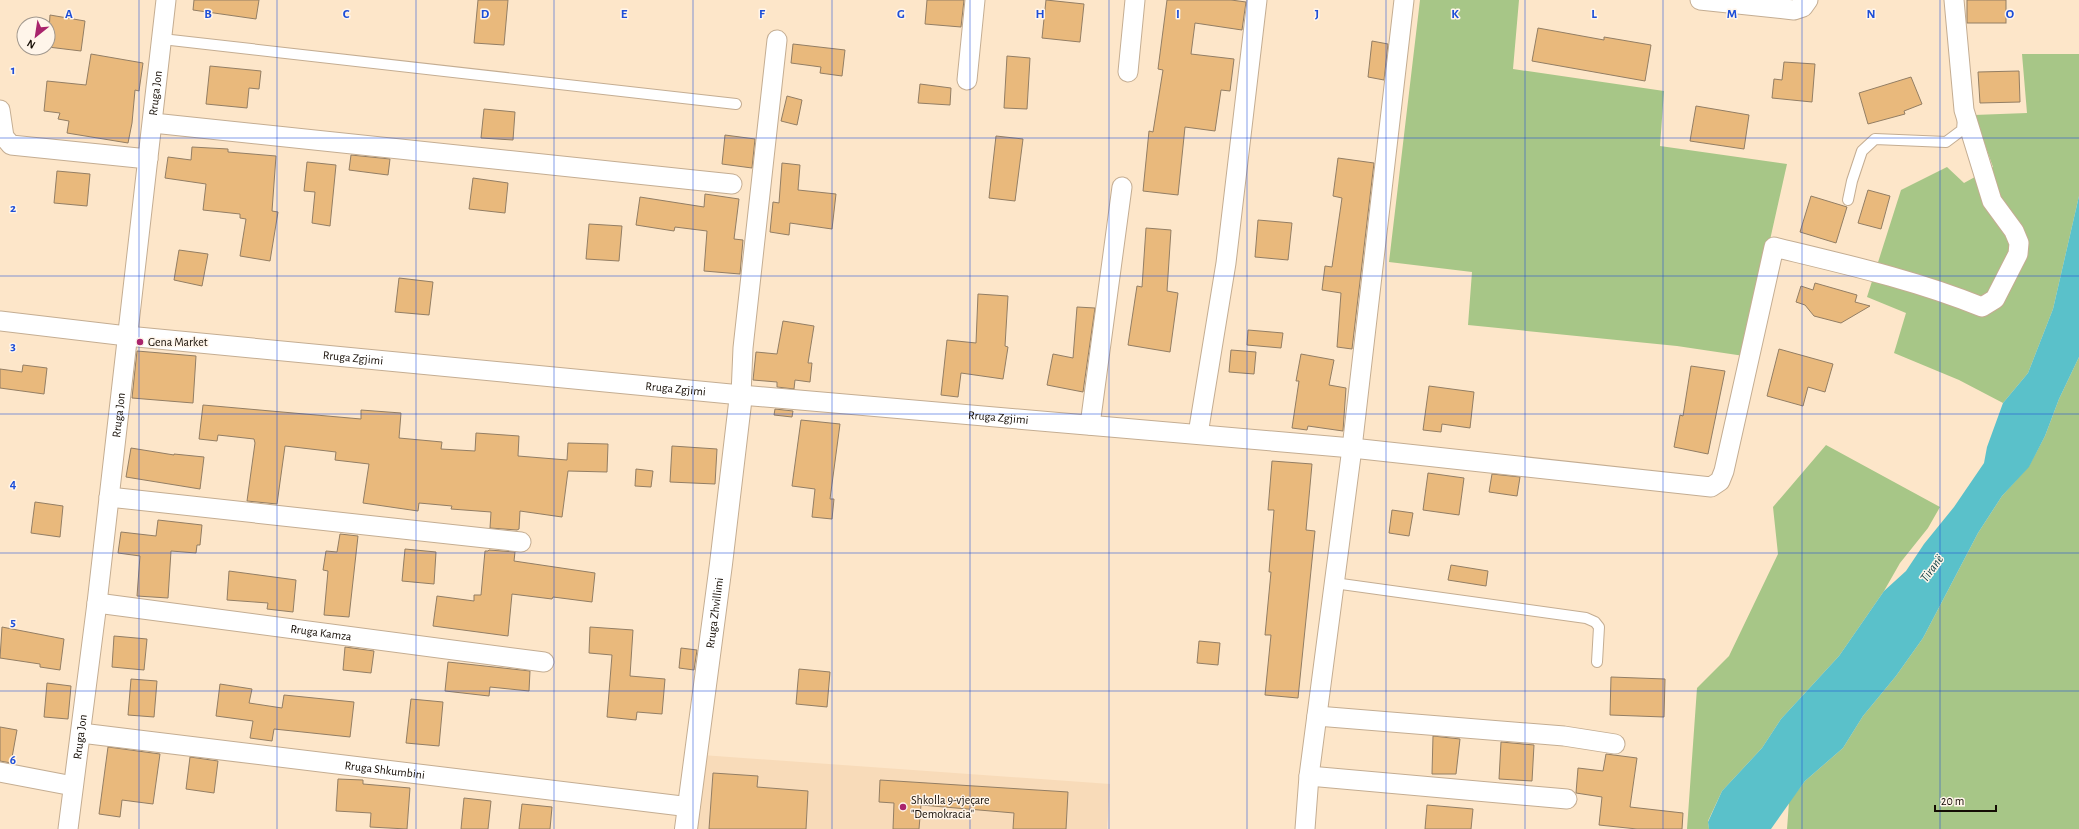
<svg xmlns="http://www.w3.org/2000/svg" width="2079" height="829" font-family="'Alegreya Sans',sans-serif">
<rect width="100%" height="100%" fill="#fde6c9"/>
<path fill="#f8dbb9" d="M702 755 1110 784 1107 829H694Z"/>
<g fill="#a7c687">
<path d="M1420 0H1519L1513 69 1664 91 1660 146 1787 164 1744 356 1677 346 1468 325 1472 272 1389 262Z"/>
<path d="M2022 54H2079V196L2053 309 2028 373 2003 403 1959 380 1894 353 1906 313 1867 297 1901 190 1947 167 1964 183 1993 167 1974 115 2027 113Z"/>
<path d="M2079 357V829H1787L1789 802 1805 781 1843 748 1863 716 1896 676 1923 638 1978 533 2002 496 2029 466 2045 436 2059 399Z"/>
<path d="M1826 445 1940 507 1928 528 1900 563 1884 591 1839 656 1781 719 1762 748 1722 791 1708 821 1709 829H1687L1697 688 1729 656 1778 554 1773 507Z"/>
</g>
<path fill="#5ac1ca" d="M2079 196V357L2059 399 2045 436 2029 467 2002 496 1978 533 1923 638 1896 676 1863 716 1843 748 1805 781 1771 829H1709L1708 822 1722 791 1762 748 1781 719 1839 656 1884 591 1906 571 1924 544 1954 507 1984 463 1987 447 2003 403 2028 373 2053 309Z"/>
<g fill="#e9b97c" stroke="#937e64">
<path d="M194 0H259L256 19 193 10Z"/>
<path d="M478 0H508L504 45 474 43Z"/>
<path d="M927 0H964L961 27 925 24Z"/>
<path d="M1046 0 1084 4 1080 42 1042 38Z"/>
<path d="M1167 0H1231L1246 2 1242 30 1195 23 1191 54 1234 59 1230 91 1221 90 1215 131 1185 127 1178 195 1143 191 1149 131 1153 132 1163 70 1158 69Z"/>
<rect x="1967" y="0" width="39" height="23"/>
<path d="M50 15 85 21 81 51 48 47Z"/>
<path d="M1538 28 1604 40V37L1651 45 1645 81 1532 61Z"/>
<path d="M1372 41 1388 44 1384 80 1368 77Z"/>
<path d="M793 44 845 50 842 76 820 73 821 67 791 63Z"/>
<path d="M91 54 143 63 139 91 135 90 132 123 128 143 67 133 69 121 58 119 60 113 44 111 47 81 86 85Z"/>
<path d="M1007 56 1030 58 1027 109 1004 108Z"/>
<path d="M1784 62 1815 64 1812 102 1772 98 1774 79 1782 80Z"/>
<path d="M210 66 261 71 259 89 249 88 247 108 206 104Z"/>
<path d="M2019 71 2020 102 1980 103 1978 72Z"/>
<path d="M1911 77 1922 104 1904 111 1905 114 1868 124 1859 93Z"/>
<path d="M920 84 951 88 950 105 918 103Z"/>
<path d="M787 96 802 100 797 125 781 121Z"/>
<path d="M1696 106 1749 115 1744 149 1690 141Z"/>
<path d="M484 109 515 112 513 140 481 138Z"/>
<path d="M725 135 755 139 752 168 722 164Z"/>
<path d="M996 136 1023 139 1015 201 989 198Z"/>
<path d="M192 147 228 149V152L276 156 272 211 278 212 270 261 240 256 246 219 240 218V214L203 210 206 184 165 178 168 157 191 160Z"/>
<path d="M351 155 390 159 388 175 349 170Z"/>
<path d="M1338 158 1374 163 1352 349 1337 347 1341 293 1322 290 1325 266 1332 267 1342 198 1333 196Z"/>
<path d="M307 162 336 165 330 226 312 223 315 192 304 191Z"/>
<path d="M782 163 800 165 798 190 836 194 832 229 790 223 789 235 770 232 773 202 779 203Z"/>
<path d="M57 171 90 174 87 206 54 203Z"/>
<path d="M473 178 508 183 505 213 469 209Z"/>
<path d="M1868 190 1890 196 1881 229 1858 223Z"/>
<path d="M705 194 739 199 734 239 743 240 740 274 704 271 707 231 675 227 674 231 636 225 640 197 704 207Z"/>
<path d="M1811 196 1847 207 1836 243 1800 232Z"/>
<path d="M1258 220 1292 223 1288 260 1255 257Z"/>
<path d="M589 224 622 226 619 261 586 259Z"/>
<path d="M1146 228 1171 230 1167 291 1178 293 1170 352 1128 345 1137 286 1142 287Z"/>
<path d="M179 250 208 254 202 286 174 280Z"/>
<path d="M399 278 433 282 429 315 395 312Z"/>
<path d="M1815 283 1857 295 1855 302 1870 306 1841 323 1814 316 1805 305 1796 302 1801 286 1813 290Z"/>
<path d="M978 294 1008 296 1005 346 1008 347 1003 379 961 373 958 397 941 395 947 340 976 343Z"/>
<path d="M1077 307 1095 308 1083 392 1047 385 1053 354 1073 358Z"/>
<path d="M783 321 814 326 808 363H812L810 382 795 380 794 389 777 387V382L753 380 756 352 777 354Z"/>
<path d="M1248 330 1283 333 1281 348 1247 345Z"/>
<path d="M1779 349 1833 364 1825 392 1808 387 1803 406 1767 396Z"/>
<path d="M1231 350 1256 352 1254 374 1229 372Z"/>
<path d="M137 351 196 356 193 403 132 398Z"/>
<path d="M1301 354 1334 360 1329 385 1346 388 1343 431 1308 426 1307 430 1292 428 1299 381H1296Z"/>
<path d="M23 365 47 368 44 394 0 388V369L22 372Z"/>
<path d="M1691 366 1725 371 1708 454 1674 447 1680 415 1683 416Z"/>
<path d="M1429 386 1474 392 1470 428 1442 424 1441 432 1423 430Z"/>
<path d="M203 405 361 419V410L401 413 399 438 442 442 441 449 475 451 476 433 519 436 518 456 567 460 568 443 608 444 607 472 568 471 562 517 520 511 519 529 517 530 490 528 491 512 451 509 452 506 419 503 418 511 363 503 369 464 335 460 336 452 285 446 277 504 247 501 255 443 254 439 218 435 217 441 199 439Z"/>
<path d="M775 409 793 411 792 417 774 415Z"/>
<path d="M801 420 840 424 830 499H834L832 519 812 517 815 489 792 486Z"/>
<path d="M672 446 717 449 715 484 670 482Z"/>
<path d="M131 448 174 455V454L204 457 200 489 126 477Z"/>
<path d="M1272 461 1312 464 1306 530 1315 531 1298 698 1265 695 1271 635H1265L1271 572H1269L1274 510H1268Z"/>
<path d="M636 469 653 471 651 487 635 486Z"/>
<path d="M1428 473 1464 478 1459 515 1423 510Z"/>
<path d="M1492 474 1520 477 1517 496 1489 492Z"/>
<path d="M35 502 63 506 60 537 31 533Z"/>
<path d="M1392 510 1413 513 1409 536 1389 533Z"/>
<path d="M158 520 202 525 200 545H197L196 553 171 551 168 598 137 596 140 556 118 553 121 532 156 536Z"/>
<path d="M340 534 358 536 349 617 324 615 328 571 323 570 326 551 337 552Z"/>
<path d="M405 549 436 552 434 584 402 581Z"/>
<path d="M489 550 515 552 514 561 595 573 592 602 553 597 552 599 512 594 508 636 433 626 437 596 474 601V595H481L485 551H488Z"/>
<path d="M1451 565 1488 571 1486 586 1448 580Z"/>
<path d="M229 571 296 580 293 612 267 609 268 603 227 600Z"/>
<path d="M2 627 64 639 60 670 40 667V664L0 658Z"/>
<path d="M590 627 633 630 630 676 665 679 662 714 637 712 636 720 607 717 612 655 589 653Z"/>
<path d="M114 636 147 639 144 670 112 667Z"/>
<path d="M1199 641 1220 643 1218 665 1197 663Z"/>
<path d="M345 647 374 651 371 673 343 670Z"/>
<path d="M681 648 697 650 694 670 679 668Z"/>
<path d="M448 662 530 671 529 691 490 687 489 696 445 691Z"/>
<path d="M799 669 830 672 827 707 796 704Z"/>
<path d="M1611 677 1665 679 1664 717 1610 715Z"/>
<path d="M131 679 157 681 154 717 128 715Z"/>
<path d="M47 683 71 686 68 719 44 717Z"/>
<path d="M220 684 252 689 249 703 282 708 284 695 354 702 350 737 274 729 272 741 250 738 253 721 216 716Z"/>
<path d="M411 699 443 702 439 746 406 743Z"/>
<path d="M0 727 17 730 11 763 0 761Z"/>
<path d="M1433 736 1460 739 1456 774H1432Z"/>
<path d="M1501 742 1534 745 1532 781 1499 779Z"/>
<path d="M108 747 160 754 153 804 122 800 120 817 99 814Z"/>
<path d="M1606 754 1637 758 1630 807 1683 813 1682 829H1637L1599 825 1602 797 1576 793 1578 768 1603 771Z"/>
<path d="M190 757 218 761 214 793 186 789Z"/>
<path d="M713 773 758 776 757 787 808 791 806 829H709Z"/>
<path d="M338 779 363 780V784L410 788 407 829 370 827 371 813 336 811Z"/>
<path d="M880 780 1068 792 1066 829H1013L1014 813 921 805 919 829H893L894 803 879 802Z"/>
<path d="M464 798 491 801 488 829H461Z"/>
<path d="M522 804 552 807 550 829H519Z"/>
<path d="M1427 805 1473 809 1471 829H1425Z"/>
</g>
<g fill="none" stroke-linecap="round" stroke-linejoin="round">
<defs>
<g id="lane">
<path d="M162 39 736 104"/>
<path d="M1848 200 1852 181 1862 151 1875 139 1946 142 1962 130 1963 118"/>
<path d="M1334 583 1586 618 1595 622 1599 627 1597 662"/>
</g>
<g id="street">
<path d="M1700 0 1794 10 1803 7 1808 0"/>
<path d="M1128 72 1135 0"/>
<path d="M967 80 975 0"/>
<path d="M0 110 4 137 11 145 148 159"/>
<path d="M153 123 732 184"/>
<path id="s1" d="M0 321 127 336 741 395 1352 448 1711 487 1720 481 1724 471 1774 247C1844 264 1916 280 1982 307L1995 299 2018 254 2019 243 2014 231 1992 201 1964 110 1954 0"/>
<path d="M741 395 743 348 777 40"/>
<path d="M1090 425 1122 187"/>
<path d="M1198 434 1226 263 1257 0"/>
<path d="M109 497 521 542"/>
<path id="s2" d="M97 603 544 662"/>
<path d="M1317 716 1564 736 1615 744"/>
<path id="s3" d="M81 733 690 807"/>
<path d="M0 772 73 786"/>
<path d="M1309 776 1567 799"/>
<path id="s4" d="M68 829 97 603 166 0"/>
<path d="M1305 829 1309 776 1352 448 1404 0"/>
</g>
<g id="secondary">
<path id="s5" d="M686 829 721 564 741 395"/>
</g>
</defs>
<use href="#lane" stroke="#c4ad92" stroke-width="12"/>
<use href="#street" stroke="#c4ad92" stroke-width="21"/>
<use href="#secondary" stroke="#c4ad92" stroke-width="24"/>
<use href="#lane" stroke="#fff" stroke-width="10"/>
<use href="#street" stroke="#fff" stroke-width="19"/>
<use href="#secondary" stroke="#fff" stroke-width="22"/>
</g>
<path fill="none" stroke="#1d4ed8" stroke-width="1" stroke-opacity="0.55" d="M139 0V829M277 0V829M416 0V829M554 0V829M693 0V829M832 0V829M970 0V829M1109 0V829M1247 0V829M1386 0V829M1525 0V829M1663 0V829M1802 0V829M1940 0V829M0 138H2079M0 276H2079M0 414H2079M0 553H2079M0 691H2079"/>
<g fill="#a9246d" stroke="#fff5ea" stroke-width="1.5">
<circle cx="140" cy="342" r="4"/>
<circle cx="903" cy="807" r="4"/>
</g>
<g text-anchor="middle" stroke-width="3" stroke-linejoin="round" paint-order="stroke">
<g font-size="12" fill="#140c04" stroke="#fff5ea">
<text dy="4" stroke="none"><textPath href="#s4" startOffset="741">Rruga Jon</textPath></text>
<text dy="4" stroke="none"><textPath href="#s1" startOffset="355">Rruga Zgjimi</textPath></text>
<text dy="4" stroke="none"><textPath href="#s1" startOffset="679">Rruga Zgjimi</textPath></text>
<text dy="4" stroke="none"><textPath href="#s4" startOffset="417">Rruga Jon</textPath></text>
<text dy="4" stroke="none"><textPath href="#s1" startOffset="1003">Rruga Zgjimi</textPath></text>
<text dy="4" stroke="none"><textPath href="#s5" startOffset="218">Rruga Zhvillimi</textPath></text>
<text dy="4" stroke="none"><textPath href="#s2" startOffset="226">Rruga Kamza</textPath></text>
<text dy="4" stroke="none"><textPath href="#s4" startOffset="93">Rruga Jon</textPath></text>
<text dy="4" stroke="none"><textPath href="#s3" startOffset="306">Rruga Shkumbini</textPath></text>
</g>
<g font-size="12" fill="#140c04" stroke="#fff5ea" text-anchor="start">
<text x="148" y="346">Gena Market</text>
<text x="911" y="804">Shkolla 9-vjeçare<tspan x="911" dy="14">"Demokracia"</tspan></text>
</g>
<g font-size="13" font-style="italic" fill="#0c3d42" stroke="#fff5ea">
<text transform="translate(1931 568) rotate(-54)" y="5">Tiranë</text>
</g>
</g>
<g font-size="13" text-anchor="middle" font-weight="bold" fill="#1d4ed8" stroke="#fff5ea" stroke-width="3" stroke-linejoin="round" paint-order="stroke">
<text x="69" y="18">A</text>
<text x="208" y="18">B</text>
<text x="346" y="18">C</text>
<text x="485" y="18">D</text>
<text x="624" y="18">E</text>
<text x="762" y="18">F</text>
<text x="901" y="18">G</text>
<text x="1040" y="18">H</text>
<text x="1178" y="18">I</text>
<text x="1317" y="18">J</text>
<text x="1455" y="18">K</text>
<text x="1594" y="18">L</text>
<text x="1732" y="18">M</text>
<text x="1871" y="18">N</text>
<text x="2010" y="18">O</text>
<text x="13" y="74">1</text>
<text x="13" y="212">2</text>
<text x="13" y="350">3</text>
<text x="13" y="488">4</text>
<text x="13" y="626">5</text>
<text x="13" y="764">6</text>
</g>
<g transform="translate(36 36) rotate(210)"><circle r="19" fill="#fff5ea" stroke="#a1988e"/>
<path d="M0-3L7 15L0 10L-7 15Z" fill="#a9246d"/>
<text y="-6" font-size="11" font-weight="bold" text-anchor="middle" fill="#140c04">N</text>
</g>
<path d="M1935 805v6h61v-6" fill="none" stroke="#140c04" stroke-width="2"/>
<text x="1941" y="805" font-size="12" fill="#140c04" stroke="#fff5ea" stroke-width="3" paint-order="stroke">20 m</text>
</svg>
